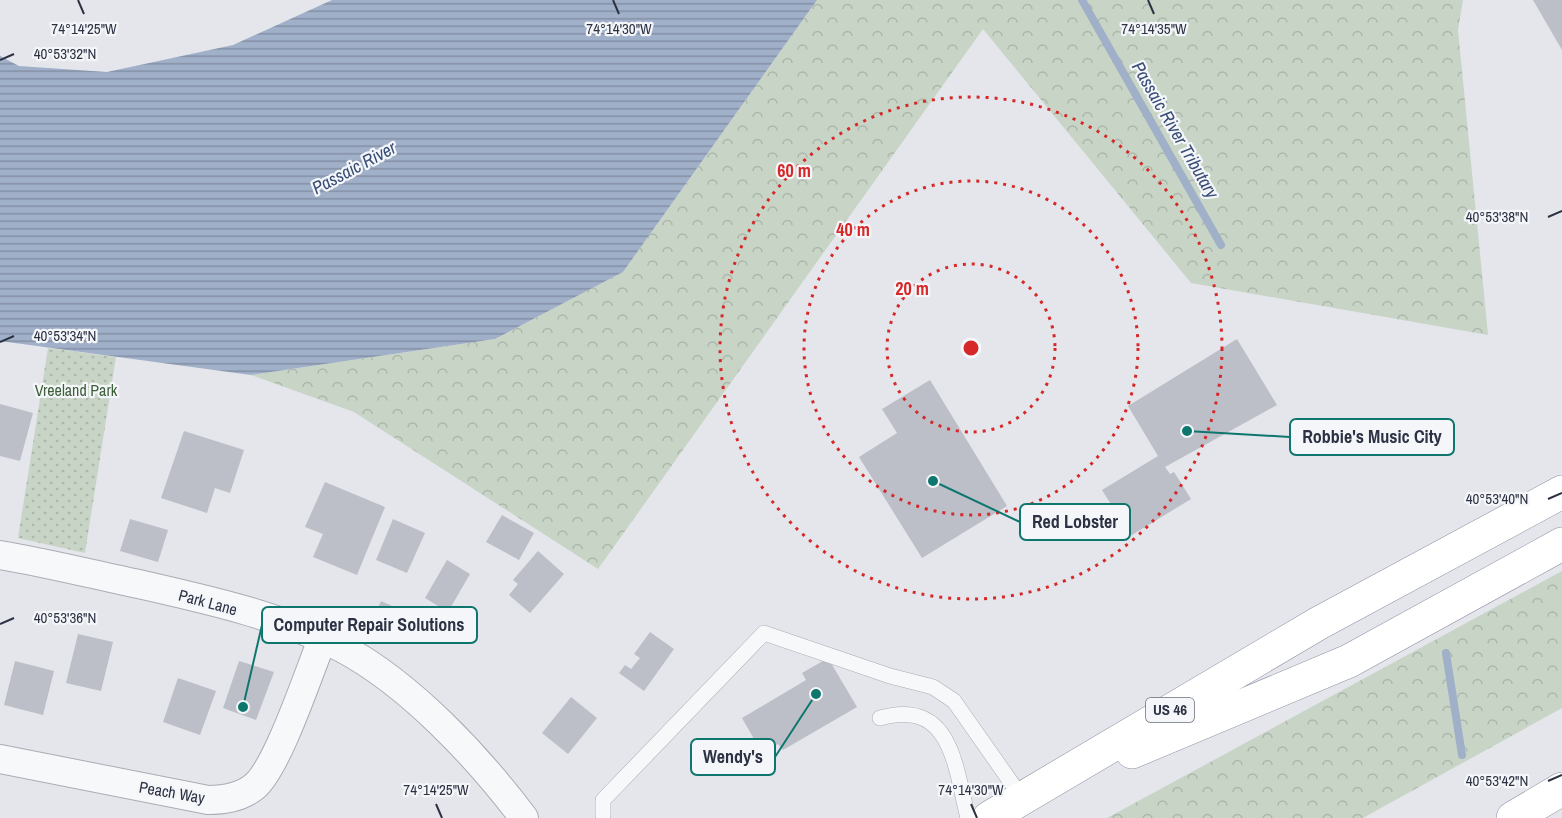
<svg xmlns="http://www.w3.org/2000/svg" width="1562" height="818" font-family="'Archivo Narrow',sans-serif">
<defs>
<pattern id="forest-crowns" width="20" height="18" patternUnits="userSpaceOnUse" patternTransform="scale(1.5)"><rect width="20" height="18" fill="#c8d5c6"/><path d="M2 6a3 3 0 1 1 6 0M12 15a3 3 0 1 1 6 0" fill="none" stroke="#acb7ab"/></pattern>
<pattern id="park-dots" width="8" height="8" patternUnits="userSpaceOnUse" patternTransform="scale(1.5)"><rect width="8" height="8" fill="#c8d5c6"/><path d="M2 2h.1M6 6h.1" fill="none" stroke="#acb7ab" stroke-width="1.8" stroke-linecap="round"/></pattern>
<pattern id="water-rules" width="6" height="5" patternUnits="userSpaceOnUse" patternTransform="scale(1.5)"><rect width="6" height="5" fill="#a1b0c9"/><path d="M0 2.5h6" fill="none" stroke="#8390a5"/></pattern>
</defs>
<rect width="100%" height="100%" fill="#e4e6eb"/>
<g fill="url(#forest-crowns)">
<path d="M817 0H1463L1458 30 1488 335 1191 283 983 29 598 569 354 412 251 375 495 339 623 272Z"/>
<path d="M1562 571V708L1363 818H1107Z"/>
</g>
<path fill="url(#park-dots)" d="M48 348 116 357 85 553 18 538Z"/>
<path fill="url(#water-rules)" d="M332 0H817L623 272 495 339 251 375 0 341V56L19 66 107 72 233 45Z"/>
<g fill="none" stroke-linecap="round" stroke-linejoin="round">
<g stroke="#a1b0c9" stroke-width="8">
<path d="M1082 0 1221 245"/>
<path d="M1446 653 1462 755"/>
</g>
</g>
<g fill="#bcbfc8">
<path d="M1533 0H1562V50Z"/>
<path d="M1237 339 1277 405 1165 467 1170 474 1174 472 1191 499 1127 538 1110 511 1114 509 1102 490 1158 456 1128 406Z"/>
<path d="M930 380 1007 506 922 558 859 457 897 433 882 409Z"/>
<path d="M0 404 33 413 20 461 0 456Z"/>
<path d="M184 431 244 450 230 493 215 488 207 513 161 498Z"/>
<path d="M325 482 385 507 357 575 313 557 323 534 305 527Z"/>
<path d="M502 515 534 533 519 560 486 542Z"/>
<path d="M130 519 168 530 158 562 120 551Z"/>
<path d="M393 519 425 533 407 573 376 560Z"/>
<path d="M538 551 564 574 530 613 509 595 518 584 513 580Z"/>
<path d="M447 560 470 574 448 612 425 598Z"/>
<path d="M381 601 399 609 387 636 369 628Z"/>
<path d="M650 632 674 649 644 691 619 673 625 665 631 669 640 658 634 654Z"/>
<path d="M78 634 113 642 101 691 66 683Z"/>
<path d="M828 658 857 707 783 750 778 744 762 753 742 718 806 680 802 673Z"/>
<path d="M15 661 54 671 43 715 4 705Z"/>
<path d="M239 661 274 672 256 720 223 708Z"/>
<path d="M178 678 216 691 200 735 163 722Z"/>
<path d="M571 697 597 718 568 754 542 733Z"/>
</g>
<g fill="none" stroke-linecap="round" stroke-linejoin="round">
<defs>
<g id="lane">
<path d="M880 718C952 698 955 767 968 818"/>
<path d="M603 816V800L764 633 890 676 933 687 954 701 1022 798"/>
</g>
<g id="street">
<path d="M0 555C48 563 95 575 143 585 209 600 281 616 342 648 410 684 478 757 524 818"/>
<path d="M0 759 208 800C224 800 242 797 255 786 278 766 309 672 322 640"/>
</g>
<g id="highway">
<path d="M1132 752 1349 661 1562 544"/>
<path d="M989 818 1319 623 1562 492"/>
<path d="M1513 818 1562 789"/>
</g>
</defs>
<use href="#lane" stroke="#a9acb5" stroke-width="16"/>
<use href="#street" stroke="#a9acb5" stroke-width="30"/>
<use href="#highway" stroke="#8c92a2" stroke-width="34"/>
<use href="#lane" stroke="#f7f8fa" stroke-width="15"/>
<use href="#street" stroke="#f7f8fa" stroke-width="28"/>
<use href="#highway" stroke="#fff" stroke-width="33"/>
</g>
<path fill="none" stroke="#2c3243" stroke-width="2" d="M78 0 84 14M613 0 619 14M1148 0 1154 14M0 60 14 54M1548 217 1562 211M0 342 14 336M1548 499 1562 493M0 624 14 618M1548 781 1562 775M436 804 442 818M971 804 977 818"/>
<g fill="none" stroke="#d62828" stroke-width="3" stroke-dasharray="3 6">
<circle cx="971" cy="348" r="84"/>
<circle cx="971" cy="348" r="167"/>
<circle cx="971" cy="348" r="251"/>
</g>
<g text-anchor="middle" stroke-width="4.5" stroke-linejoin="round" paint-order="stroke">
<rect fill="#f4f6f9" stroke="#686d7a" stroke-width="1.5" x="1146" y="698" width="48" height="24" rx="4.5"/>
<g font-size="15" font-weight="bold" fill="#2c3243">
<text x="1170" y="715">US 46</text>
</g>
<g font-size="16" fill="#3d5f3a" stroke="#f4f6f9">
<text x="76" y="396">Vreeland Park</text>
</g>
<g font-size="16" fill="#2c3243" stroke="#f4f6f9">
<text transform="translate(208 602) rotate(15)" y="6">Park Lane</text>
<text transform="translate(172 792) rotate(10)" y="6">Peach Way</text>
</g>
<g font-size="18" font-style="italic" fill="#384d76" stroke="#f4f6f9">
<text transform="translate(1175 130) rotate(60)" y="6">Passaic River Tributary</text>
<text transform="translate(354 168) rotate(-28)" y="6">Passaic River</text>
</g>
</g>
<g font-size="15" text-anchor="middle" fill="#2c3243" stroke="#f4f6f9" stroke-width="4.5" stroke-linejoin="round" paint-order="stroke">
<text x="84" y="34">74°14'25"W</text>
<text x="619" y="34">74°14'30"W</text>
<text x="1154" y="34">74°14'35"W</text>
<text x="65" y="59">40°53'32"N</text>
<text x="1497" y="222">40°53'38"N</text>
<text x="65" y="341">40°53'34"N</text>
<text x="1497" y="504">40°53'40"N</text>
<text x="65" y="623">40°53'36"N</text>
<text x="1497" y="786">40°53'42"N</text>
<text x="436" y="795">74°14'25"W</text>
<text x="971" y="795">74°14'30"W</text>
</g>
<circle cx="971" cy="348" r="9" fill="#d62828" stroke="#f4f6f9" stroke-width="3"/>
<g font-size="18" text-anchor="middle" font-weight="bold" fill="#d62828" stroke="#f4f6f9" stroke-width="4.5" stroke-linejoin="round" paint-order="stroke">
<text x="794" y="177">60 m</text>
<text x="853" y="236">40 m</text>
<text x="912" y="295">20 m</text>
</g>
<path fill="none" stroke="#0f766e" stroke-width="2" d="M1187 431L1290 437M933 481L1020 522M243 707L262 625M816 694L775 757"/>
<g fill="#0f766e" stroke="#f4f6f9" stroke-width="2">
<circle cx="1187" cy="431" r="6"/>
<circle cx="933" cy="481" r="6"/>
<circle cx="243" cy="707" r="6"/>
<circle cx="816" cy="694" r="6"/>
</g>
<g fill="#f4f6f9" stroke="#0f766e" stroke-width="2">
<rect x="1290" y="419" width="164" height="36" rx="6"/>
<rect x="1020" y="504" width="110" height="36" rx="6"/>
<rect x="262" y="607" width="215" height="36" rx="6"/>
<rect x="691" y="739" width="84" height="36" rx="6"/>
</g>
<g font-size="18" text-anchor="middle" font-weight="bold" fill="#2c3243">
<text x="1372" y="443">Robbie's Music City</text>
<text x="1075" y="528">Red Lobster</text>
<text x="369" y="631">Computer Repair Solutions</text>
<text x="733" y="763">Wendy's</text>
</g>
</svg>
